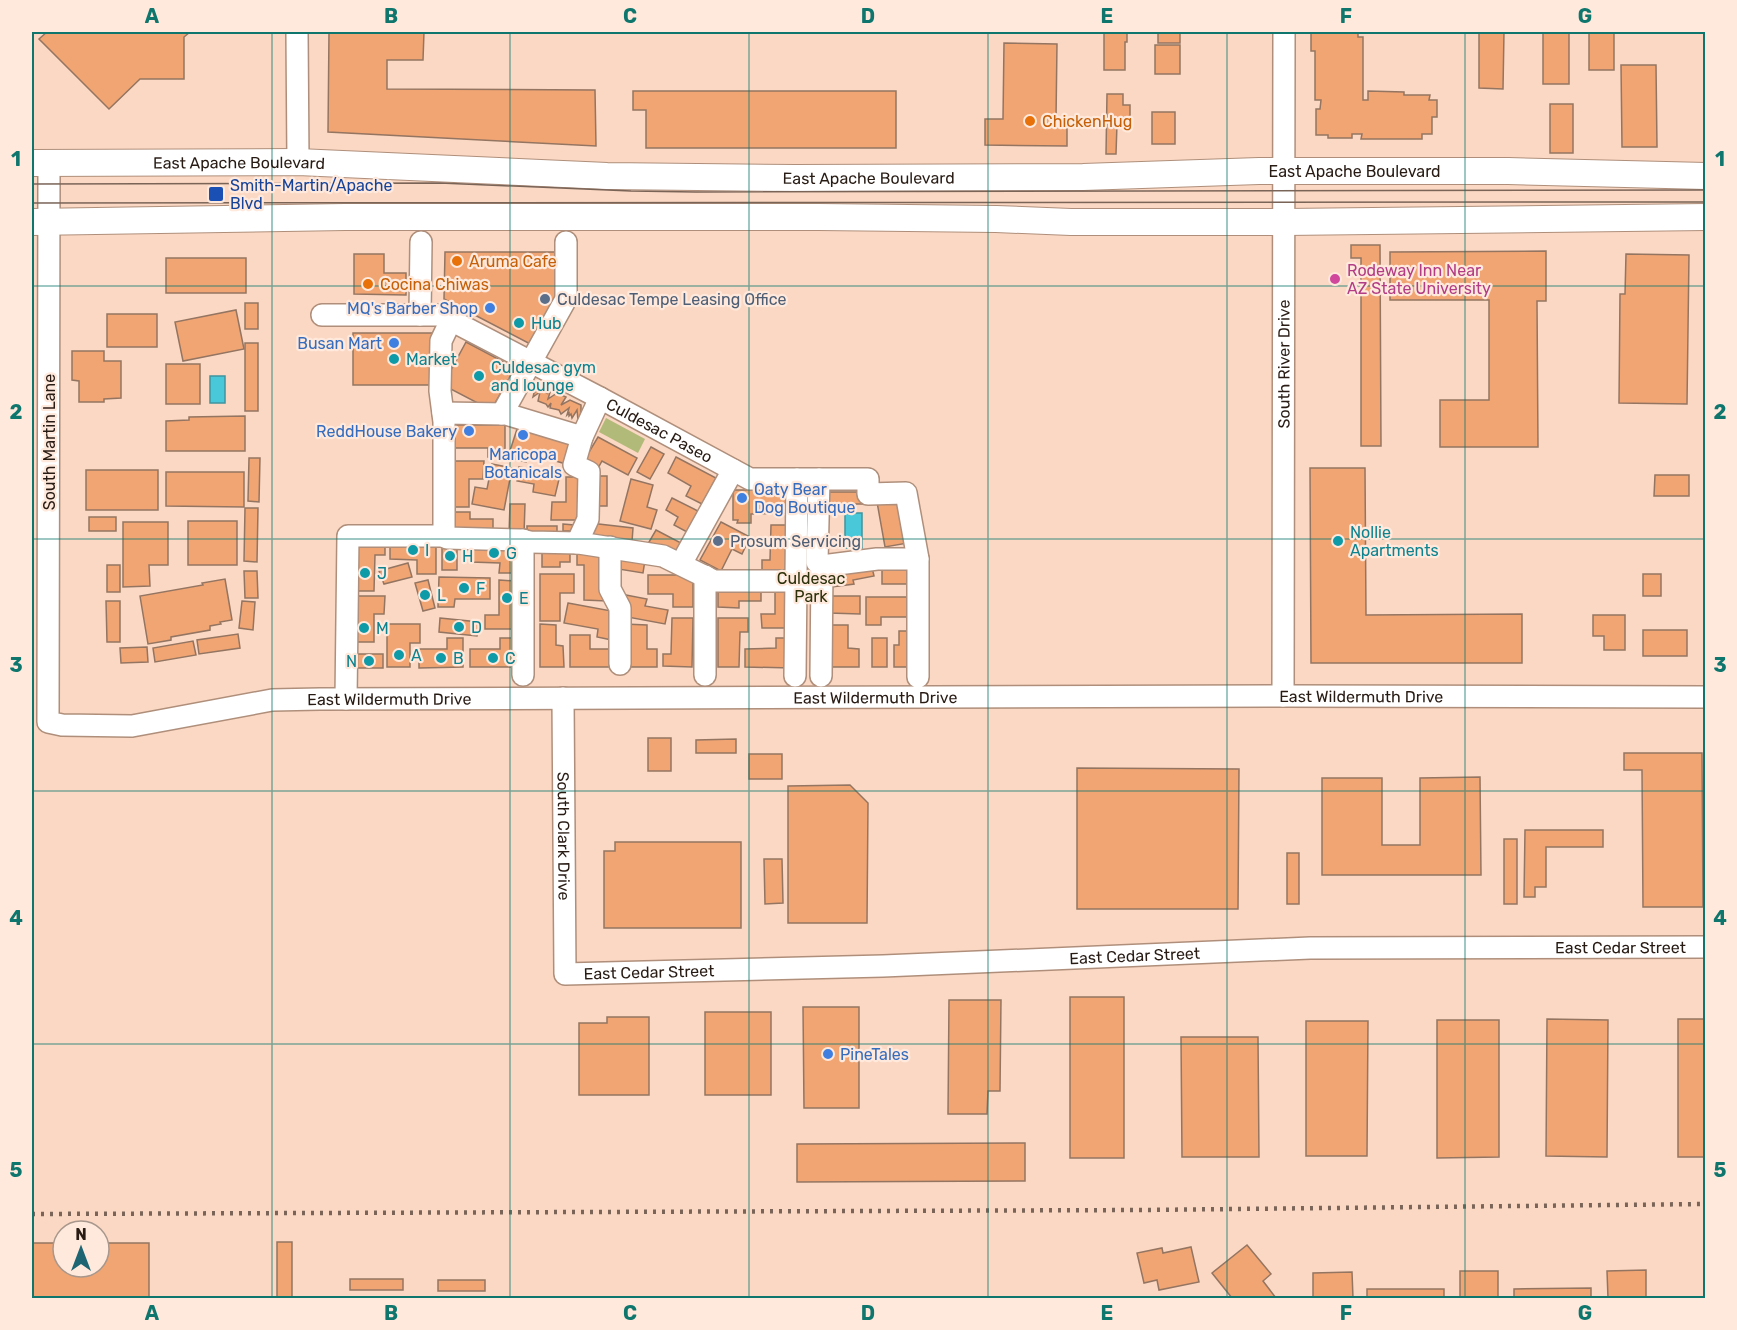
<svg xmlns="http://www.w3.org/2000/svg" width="1737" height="1330" font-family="Rubik,sans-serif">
<rect width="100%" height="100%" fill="#fbd8c3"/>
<path fill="#b2ba79" d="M606 418 645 439 638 453 599 432Z"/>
<g fill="#49c8da" stroke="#3f949f" stroke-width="1.5">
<rect x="210" y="376" width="15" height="27"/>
<rect x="845" y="513" width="17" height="35"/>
</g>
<g fill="#f1a573" stroke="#947562" stroke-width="1.5">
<path d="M47 32H190L184 37V79H140L109 109 39 39Z"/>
<path d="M329 32H424L423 60H387V89L595 90 596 146 328 132Z"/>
<path d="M1104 32H1127V42H1125V70H1104Z"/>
<rect x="1158" y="32" width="22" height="11"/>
<path d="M1311 32H1358V37H1363V100H1368V91L1404 92V95H1430L1429 100H1437V117H1432V134H1422V139H1361L1362 134H1352V138H1328V135H1316V109H1320L1321 100H1315V51H1311Z"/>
<path d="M1479 32H1504L1503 89 1479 88Z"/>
<rect x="1543" y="32" width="26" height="52"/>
<rect x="1589" y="32" width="25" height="38"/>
<path d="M1004 43 1057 44 1056 119H1067V146L985 145V119H1003Z"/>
<rect x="1155" y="45" width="25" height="29"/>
<path d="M1621 65H1656L1657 147H1622Z"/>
<path d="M633 91H896V148H646V110H633Z"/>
<path d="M1107 94H1123V105H1130V125L1117 124 1116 154H1106Z"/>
<rect x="1550" y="104" width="23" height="49"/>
<rect x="1152" y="112" width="23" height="32"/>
<path d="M1351 245H1380L1381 446H1361V258H1351Z"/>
<path d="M1546 251V301H1537L1538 447H1440V400H1489V300H1390V252Z"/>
<path d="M445 252H562L561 298 536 347 444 299Z"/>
<path d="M354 254H384V273H406V295L354 294Z"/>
<path d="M1626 254 1689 255 1687 404 1619 403 1620 294H1625Z"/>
<rect x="166" y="258" width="80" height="35"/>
<rect x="245" y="303" width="13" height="26"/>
<path d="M236 310 244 349 183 361 175 322Z"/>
<rect x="107" y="314" width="50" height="33"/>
<path d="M353 333H436L435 385H353Z"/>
<path d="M466 342 515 368 491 410 443 385Z"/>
<rect x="245" y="343" width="13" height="68"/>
<path d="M72 351H104V361H121V398L104 399V402H79V381L72 380Z"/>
<rect x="166" y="364" width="34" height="40"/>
<path d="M542 384 549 388 547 394 551 389 548 399 557 393 566 397 561 405 570 400 581 405V414L578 420 577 410 572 418 571 414 569 416V413L567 415 569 408 561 414 559 410 550 408 551 403 548 407 546 404 538 401 540 392 533 397 534 393Z"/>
<path d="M245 416V451H166V421L189 420V417Z"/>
<path d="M451 425H505V458L488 457V448H450Z"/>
<path d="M518 426 572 442 566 464 528 453 526 462 508 457Z"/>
<path d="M598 437 637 458 628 475 602 461 597 470 583 462Z"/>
<path d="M651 447 664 454 650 479 637 472Z"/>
<path d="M676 457 716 478 702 504 686 496 691 486 668 473Z"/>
<path d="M249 458H260L259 502 248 501Z"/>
<path d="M448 461H484L483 479H469V507H448Z"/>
<path d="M492 464 512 468 504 510 472 504 475 487 487 489Z"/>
<path d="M519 467 560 475 555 496 533 492 534 484 517 481Z"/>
<path d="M1310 468H1365L1366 615 1522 614V663H1311Z"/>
<rect x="86" y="470" width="72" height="40"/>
<path d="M166 472H244V507L166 506Z"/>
<path d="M1655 475H1689V496H1654Z"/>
<rect x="593" y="476" width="14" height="30"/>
<path d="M566 477H583V520H551L552 502H566Z"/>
<path d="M631 479 653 485 647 507 657 510 651 529 620 521Z"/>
<path d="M733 490H790V513L751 514V523H737L738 520H733Z"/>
<path d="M829 492H864V504H828Z"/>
<path d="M672 498 698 511 687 532 674 525 678 517 666 510Z"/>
<path d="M899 498 908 543 885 547 877 502Z"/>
<path d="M510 504H525L524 534H509Z"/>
<path d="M245 508H258L257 562 244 561Z"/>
<path d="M449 512H470V519H493V534H449Z"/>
<rect x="89" y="517" width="27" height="14"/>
<rect x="188" y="521" width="49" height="44"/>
<path d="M123 522H168V565H149L150 586 123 587Z"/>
<path d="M721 522 750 537 742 554 732 549 721 571 700 560Z"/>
<path d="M590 523 633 528 632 542 589 537Z"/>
<path d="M563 524 574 525V531H563Z"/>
<path d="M771 525H792L791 574H762V560H770Z"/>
<rect x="527" y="526" width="30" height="13"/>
<path d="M656 530 681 543 674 556 649 542Z"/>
<path d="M356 541H385V555H375L374 591H355Z"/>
<path d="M390 541 436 542V574H417V560L390 559Z"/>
<rect x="442" y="541" width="15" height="29"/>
<path d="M471 544 517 545 516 573H499L500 563 471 562Z"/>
<path d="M542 548H570V562H560V567H542Z"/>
<path d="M577 551H607V601L584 600V565H577Z"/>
<path d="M615 555 645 560 643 573 612 568Z"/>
<path d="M408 563 412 577 384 584 379 571Z"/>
<path d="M871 563 874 576 853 580 854 584 832 587 828 570Z"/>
<rect x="107" y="565" width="13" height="27"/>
<path d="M882 570H912L913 584H882Z"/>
<path d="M244 571H257L258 598H245Z"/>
<path d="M540 574H574V593H560V621H540Z"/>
<rect x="1643" y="574" width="18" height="22"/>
<path d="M648 575H693V607H673V594H648Z"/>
<path d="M439 577 490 578V599H455L454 607H438Z"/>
<path d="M225 579 232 620 220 622 221 624 210 626V630L171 637V640L148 644 140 596 203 585 202 583Z"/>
<path d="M428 580 435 608 423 611 415 583Z"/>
<path d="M499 580 515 581V629H485V615H499Z"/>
<path d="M775 585H790V628H762L761 614H775Z"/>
<path d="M718 587H761V601H739V608L718 607Z"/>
<path d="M626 595 647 599 645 606 668 610 665 624 622 616Z"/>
<path d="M355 596H385L384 614H374V642H354Z"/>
<path d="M829 596H860V614L829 613Z"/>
<path d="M866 597H916V617H881V625H866Z"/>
<path d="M106 601H120V642H107Z"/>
<path d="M242 601 255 602 253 630 239 628Z"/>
<path d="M568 603 617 612 612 640 597 637 598 629 564 623Z"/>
<path d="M1593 615H1625V650H1604V636H1593Z"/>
<path d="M440 618 479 622 477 636 439 632Z"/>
<path d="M672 618H693L692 667 663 666V654H671Z"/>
<path d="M718 618H748V632H740L739 667H718Z"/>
<path d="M387 624H420V643H410V667H387Z"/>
<path d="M540 624 556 625V645L563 646 564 667H540Z"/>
<path d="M624 624 647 625V649H657V667H625Z"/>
<path d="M827 625H848V648L859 649V667H827Z"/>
<rect x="1643" y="630" width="44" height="26"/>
<path d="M899 631H914V667H894V645H899Z"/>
<path d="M238 634 240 648 199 654 197 640Z"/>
<path d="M570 635H590V649H614V667H570Z"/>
<path d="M447 638H463V667L419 668V649H447Z"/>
<path d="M500 638H515V667H470V649H500Z"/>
<path d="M776 638H791V668L745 667V649L776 648Z"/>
<rect x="872" y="638" width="15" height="29"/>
<path d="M193 641 196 655 155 662 153 648Z"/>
<path d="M147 647 148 662 121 663 120 648Z"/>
<rect x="354" y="654" width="29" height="14"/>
<rect x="648" y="738" width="23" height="33"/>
<path d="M736 739V753H696V740Z"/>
<path d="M1624 753H1702L1703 907H1643L1642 770H1624Z"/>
<rect x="749" y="754" width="33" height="25"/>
<path d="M1077 768 1239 769 1238 909H1077Z"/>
<path d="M1480 777 1481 875H1322V778H1382V845H1420V778Z"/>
<path d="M850 785 868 803 867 923H788V786Z"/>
<path d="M1525 830H1603V847H1546V887H1535V897H1524Z"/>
<rect x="1504" y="839" width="13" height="65"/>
<path d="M615 842H741V928H604V851H615Z"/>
<rect x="1287" y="853" width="12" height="51"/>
<path d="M764 859H782L783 903 765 904Z"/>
<rect x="1070" y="997" width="54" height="161"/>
<path d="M949 1000H1001L1000 1091H988L987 1114H948Z"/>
<path d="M803 1007H859V1108H804Z"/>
<rect x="705" y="1012" width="66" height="83"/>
<path d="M607 1017H649V1095H579V1023H607Z"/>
<path d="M1547 1019 1608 1020 1607 1157 1546 1156Z"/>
<rect x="1678" y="1019" width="28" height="138"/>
<path d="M1437 1020H1499V1157L1437 1158Z"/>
<path d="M1306 1021H1368L1367 1156H1306Z"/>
<path d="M1181 1037H1258L1259 1157H1182Z"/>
<path d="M1025 1143V1181L797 1182V1144Z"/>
<rect x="277" y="1242" width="15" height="56"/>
<path d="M32 1243H63V1267H99V1243H149V1298H32Z"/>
<path d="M1247 1245 1271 1274 1263 1281 1276 1298H1232L1212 1273Z"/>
<path d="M1191 1247 1199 1282 1159 1290 1157 1280 1144 1283 1137 1253 1162 1248 1163 1253Z"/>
<path d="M1646 1270V1298H1608L1607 1271Z"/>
<rect x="1460" y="1271" width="38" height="27"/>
<path d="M1352 1272 1353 1298H1313V1273Z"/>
<rect x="350" y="1279" width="53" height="11"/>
<rect x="438" y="1280" width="47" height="11"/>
<path d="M1591 1288V1298H1514V1289Z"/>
<rect x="1367" y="1289" width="77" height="9"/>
</g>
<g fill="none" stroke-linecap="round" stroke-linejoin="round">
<defs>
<g id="minor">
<path d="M297 32 298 162"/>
<path id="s1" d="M49 163 48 722 62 725 132 726 272 700 320 699 1283 696 1706 697"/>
<path id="s2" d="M322 315H441L600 398 750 479H868V494L906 493 918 559V677"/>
<path d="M420 315 421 242"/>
<path d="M443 413 506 414 582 437 600 398"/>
<path d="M502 414 566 299V242"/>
<path d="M819 479 817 562 822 566 821 676"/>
<path d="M444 536 447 538 521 540 530 542 579 543 663 556 714 581H822"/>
<path d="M523 540V675"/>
<path d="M577 543 588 519 589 472 574 465 582 437"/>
<path d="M610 547V589L620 608V664"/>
<path d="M681 564 733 470"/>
<path d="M822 566 877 559H918"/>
<path d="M705 675V576"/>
<path d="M795 676 797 479"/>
<path id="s3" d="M1283 696 1284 32"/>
<path id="s4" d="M563 698 565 974 883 966 1310 948 1706 947"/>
<path d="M346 699 348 536H444V422L440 391 441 341 451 320"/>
</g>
<g id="major">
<path id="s5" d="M32 163 298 162 607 176 795 178 1083 177 1259 171H1508L1706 176"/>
<path d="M32 222 345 217H819L996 219 1071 222H1285L1706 217"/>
</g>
</defs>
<use href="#minor" stroke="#af8f7b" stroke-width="24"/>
<use href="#major" stroke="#af8f7b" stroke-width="28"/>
<use href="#minor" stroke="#fff" stroke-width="21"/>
<use href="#major" stroke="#fff" stroke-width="26"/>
<g stroke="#7a6458" stroke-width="1.5">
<path d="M32 184 440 183 631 191 696 192 1706 190"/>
<path d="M32 203 1706 202"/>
</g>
<path stroke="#7a6458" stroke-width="4.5" stroke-dasharray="3 6" stroke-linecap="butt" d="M32 1214 1141 1210 1706 1204"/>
</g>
<path fill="none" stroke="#0f766e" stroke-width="1.5" stroke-opacity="0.55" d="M272 32V1298M510 32V1298M749 32V1298M988 32V1298M1227 32V1298M1465 32V1298M32 286H1706M32 539H1706M32 791H1706M32 1044H1706"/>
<g fill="#e8710a" stroke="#fee9dc" stroke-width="2">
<circle cx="1030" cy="121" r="6"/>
<circle cx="457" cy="261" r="6"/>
<circle cx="368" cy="284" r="6"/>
</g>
<rect fill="#1a4fb4" stroke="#fee9dc" stroke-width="2" x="208" y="186" width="16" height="16" rx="3"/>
<circle fill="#d1479c" stroke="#fee9dc" stroke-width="2" cx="1335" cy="279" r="6"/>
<g fill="#5c6f8a" stroke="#fee9dc" stroke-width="2">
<circle cx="545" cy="299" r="6"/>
<circle cx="718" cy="541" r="6"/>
</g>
<g fill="#3f7fe0" stroke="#fee9dc" stroke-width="2">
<circle cx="490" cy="308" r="6"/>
<circle cx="394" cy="343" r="6"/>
<circle cx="469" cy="431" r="6"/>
<circle cx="523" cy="435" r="6"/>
<circle cx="742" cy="498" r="6"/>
<circle cx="828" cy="1054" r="6"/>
</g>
<g fill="#0f9aa8" stroke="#fee9dc" stroke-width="2">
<circle cx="519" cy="323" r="6"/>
<circle cx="394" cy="359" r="6"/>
<circle cx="479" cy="376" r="6"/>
<circle cx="1338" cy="541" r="6"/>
<circle cx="413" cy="550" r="6"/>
<circle cx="494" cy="553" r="6"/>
<circle cx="450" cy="556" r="6"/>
<circle cx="365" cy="573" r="6"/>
<circle cx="464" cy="588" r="6"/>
<circle cx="425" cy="595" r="6"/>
<circle cx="507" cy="598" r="6"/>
<circle cx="459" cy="627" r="6"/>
<circle cx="364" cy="628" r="6"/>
<circle cx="399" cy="655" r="6"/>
<circle cx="441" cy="658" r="6"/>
<circle cx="493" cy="658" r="6"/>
<circle cx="369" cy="661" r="6"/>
</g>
<g text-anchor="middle" stroke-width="4.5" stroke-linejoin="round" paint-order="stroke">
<g font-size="16" fill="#c56008" stroke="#fee9dc" text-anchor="start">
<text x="1042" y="127">ChickenHug</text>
<text x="469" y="267">Aruma Cafe</text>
<text x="380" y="290">Cocina Chiwas</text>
</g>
<g font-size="16" fill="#281b14" stroke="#fee9dc">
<text dy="6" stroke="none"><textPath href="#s5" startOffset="207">East Apache Boulevard</textPath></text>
<text dy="6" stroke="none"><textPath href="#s5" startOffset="1323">East Apache Boulevard</textPath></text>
<text dy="6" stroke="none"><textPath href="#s5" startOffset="837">East Apache Boulevard</textPath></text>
<text dy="6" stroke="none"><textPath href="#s3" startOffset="332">South River Drive</textPath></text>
<text dy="6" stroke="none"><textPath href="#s2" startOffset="366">Culdesac Paseo</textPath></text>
<text transform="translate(49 442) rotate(-90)" y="6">South Martin Lane</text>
<text dy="6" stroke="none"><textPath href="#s1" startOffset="1875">East Wildermuth Drive</textPath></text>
<text dy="6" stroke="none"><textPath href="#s1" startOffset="903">East Wildermuth Drive</textPath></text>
<text dy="6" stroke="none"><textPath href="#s1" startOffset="1389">East Wildermuth Drive</textPath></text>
<text dy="6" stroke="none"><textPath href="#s4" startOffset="138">South Clark Drive</textPath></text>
<text dy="6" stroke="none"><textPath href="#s4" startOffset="1332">East Cedar Street</textPath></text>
<text dy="6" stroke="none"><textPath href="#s4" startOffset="846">East Cedar Street</textPath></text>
<text dy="6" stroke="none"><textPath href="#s4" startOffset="360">East Cedar Street</textPath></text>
</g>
<g font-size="16" fill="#164399" stroke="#fee9dc" text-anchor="start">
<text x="230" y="191">Smith-Martin/Apache<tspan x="230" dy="18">Blvd</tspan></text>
</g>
<g font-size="16" fill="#b23c85" stroke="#fee9dc" text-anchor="start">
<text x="1347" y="276">Rodeway Inn Near<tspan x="1347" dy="18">AZ State University</tspan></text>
</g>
<g font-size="16" fill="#4e5e75" stroke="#fee9dc" text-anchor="start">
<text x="557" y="305">Culdesac Tempe Leasing Office</text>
<text x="730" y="547">Prosum Servicing</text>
</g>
<g font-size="16" fill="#366cbe" stroke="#fee9dc" text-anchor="end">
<text x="478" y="314">MQ's Barber Shop</text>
<text x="382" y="349">Busan Mart</text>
<text x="457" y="437">ReddHouse Bakery</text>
<text x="523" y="460" text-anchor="middle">Maricopa<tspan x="523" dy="18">Botanicals</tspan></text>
<text x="754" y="495" text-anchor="start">Oaty Bear<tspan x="754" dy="18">Dog Boutique</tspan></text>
<text x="840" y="1060" text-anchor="start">PineTales</text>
</g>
<g font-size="16" fill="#0d838f" stroke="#fee9dc" text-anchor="start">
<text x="531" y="329">Hub</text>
<text x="406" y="365">Market</text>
<text x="491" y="373">Culdesac gym<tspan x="491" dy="18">and lounge</tspan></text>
<text x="1350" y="538">Nollie<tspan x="1350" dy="18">Apartments</tspan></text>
<text x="425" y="556">I</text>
<text x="506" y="559">G</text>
<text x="462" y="562">H</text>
<text x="377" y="579">J</text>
<text x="476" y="594">F</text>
<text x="437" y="601">L</text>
<text x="519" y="604">E</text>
<text x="471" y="633">D</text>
<text x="376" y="634">M</text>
<text x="411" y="661">A</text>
<text x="453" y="664">B</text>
<text x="505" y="664">C</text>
<text x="357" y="667" text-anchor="end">N</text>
</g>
<g font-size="16" fill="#2d310b" stroke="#fee9dc">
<text x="811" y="584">Culdesac<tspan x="811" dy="18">Park</tspan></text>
</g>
</g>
<rect width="1737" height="1330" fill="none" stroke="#fee9dc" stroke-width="66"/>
<g transform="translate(81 1249)"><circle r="28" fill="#fee9dc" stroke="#a8978c" stroke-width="1.5"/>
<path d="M0-4.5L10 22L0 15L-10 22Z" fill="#1d6573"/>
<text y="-9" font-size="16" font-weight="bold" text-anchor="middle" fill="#281b14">N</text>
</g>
<rect x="33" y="33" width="1671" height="1264" fill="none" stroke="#0f766e" stroke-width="2"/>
<g font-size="20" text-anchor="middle" font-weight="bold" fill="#0f766e">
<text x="152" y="23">A</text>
<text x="391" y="23">B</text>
<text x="630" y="23">C</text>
<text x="868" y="23">D</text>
<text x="1107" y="23">E</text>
<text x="1346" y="23">F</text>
<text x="1585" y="23">G</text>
<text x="16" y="166">1</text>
<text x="1720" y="166">1</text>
<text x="16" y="419">2</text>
<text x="1720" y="419">2</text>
<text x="16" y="672">3</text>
<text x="1720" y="672">3</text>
<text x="16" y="925">4</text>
<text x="1720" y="925">4</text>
<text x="16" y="1177">5</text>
<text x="1720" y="1177">5</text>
<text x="152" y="1320">A</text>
<text x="391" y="1320">B</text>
<text x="630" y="1320">C</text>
<text x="868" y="1320">D</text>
<text x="1107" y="1320">E</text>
<text x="1346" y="1320">F</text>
<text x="1585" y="1320">G</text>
</g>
</svg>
